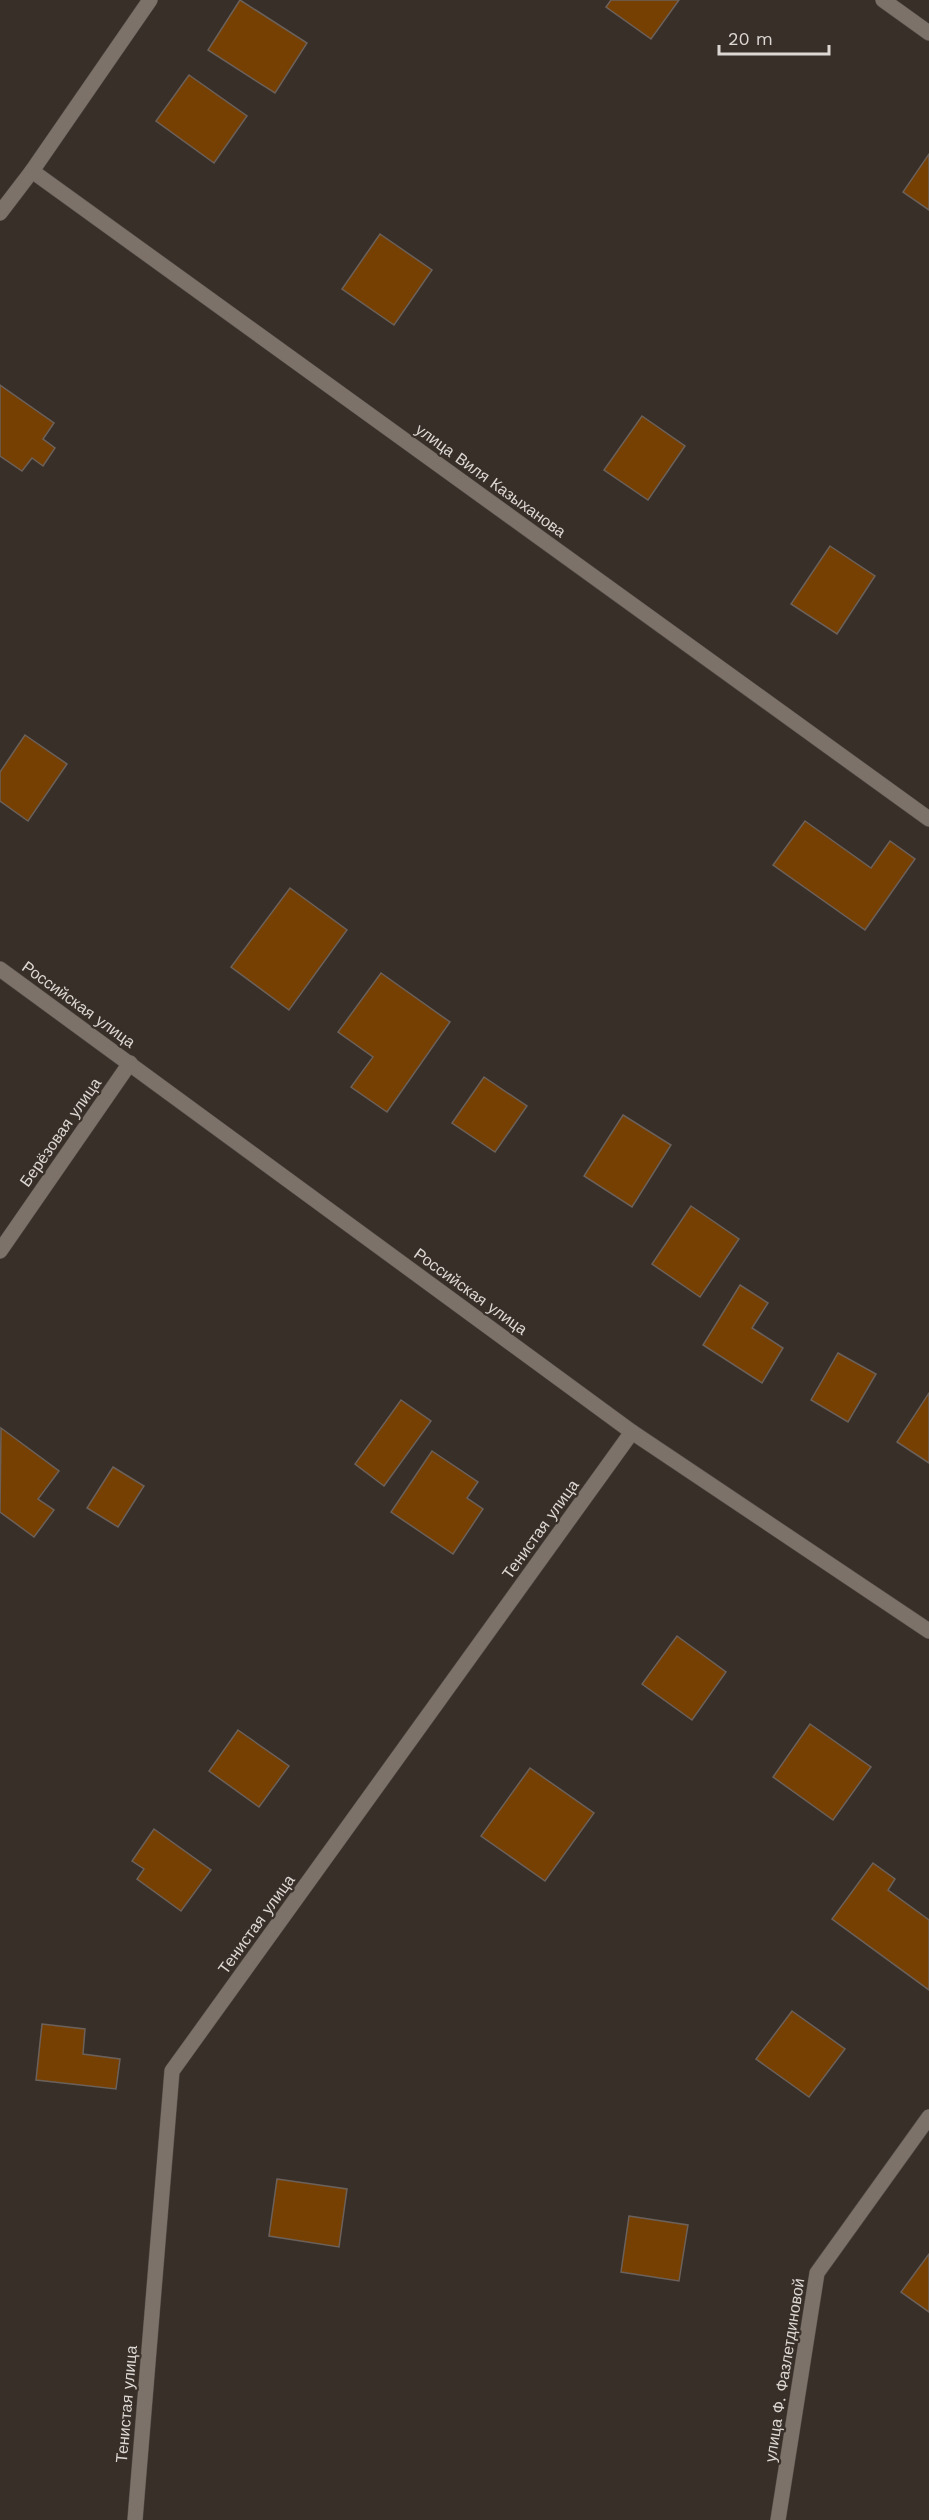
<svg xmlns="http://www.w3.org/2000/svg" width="929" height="2520" font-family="'Work Sans',sans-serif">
<rect width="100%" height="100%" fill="#382f29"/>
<g fill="#774003" stroke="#6b615a" stroke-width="1.5">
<path d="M240 0 307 43 275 93 208 50Z"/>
<path d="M611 0H679L651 39 606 7Z"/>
<path d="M189 75 247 116 214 163 156 121Z"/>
<path d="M929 154V210L903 192Z"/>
<path d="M380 234 432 270 394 325 342 289Z"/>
<path d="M0 385 54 423 43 439 55 448 43 466 32 458 22 471 0 456Z"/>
<path d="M642 416 685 446 648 500 604 470Z"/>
<path d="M830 546 875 576 837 634 791 604Z"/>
<path d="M25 735 67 764 28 821 0 801V772Z"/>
<path d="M805 821 871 868 890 841 915 859 865 930 773 865Z"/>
<path d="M290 888 347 930 289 1010 231 967Z"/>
<path d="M381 973 450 1022 387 1112 351 1087 373 1057 338 1032Z"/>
<path d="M484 1077 527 1106 495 1152 452 1123Z"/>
<path d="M623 1115 671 1145 632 1207 584 1176Z"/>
<path d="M691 1206 739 1239 700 1297 652 1264Z"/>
<path d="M740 1285 768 1303 752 1328 783 1348 762 1383 703 1345Z"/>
<path d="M838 1353 876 1374 848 1422 811 1400Z"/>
<path d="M929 1393V1463L897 1442Z"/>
<path d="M401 1400 431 1421 384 1486 355 1464Z"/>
<path d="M1 1428 59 1471 38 1499 54 1510 34 1537 0 1512Z"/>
<path d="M432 1451 478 1482 467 1498 483 1509 453 1554 391 1512Z"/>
<path d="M113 1467 144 1486 118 1527 87 1508Z"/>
<path d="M677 1636 726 1672 692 1720 642 1684Z"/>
<path d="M810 1724 871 1767 833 1820 773 1777Z"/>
<path d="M238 1730 289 1766 259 1807 209 1771Z"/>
<path d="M530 1768 594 1813 545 1881 481 1836Z"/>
<path d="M154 1829 211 1870 181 1911 137 1879 144 1869 132 1861Z"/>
<path d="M873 1863 895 1879 888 1890 929 1920V1990L832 1919Z"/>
<path d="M792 2011 845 2049 809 2097 756 2059Z"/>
<path d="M42 2024 85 2029 83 2054 120 2059 116 2089 36 2080Z"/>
<path d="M277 2179 347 2189 339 2247 269 2236Z"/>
<path d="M629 2216 688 2225 679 2281 621 2272Z"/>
<path d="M929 2254V2312L901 2292Z"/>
</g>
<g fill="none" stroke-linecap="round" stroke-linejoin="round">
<defs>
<g id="street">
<path d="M883 0 929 33"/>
<path d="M32 171 929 819"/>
<path d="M0 213 32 171 150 0"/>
<path d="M0 969 632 1432 929 1631"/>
<path d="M0 1251 130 1063"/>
<path d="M135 2520 172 2071 632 1432"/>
<path d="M778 2520 817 2273 929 2117"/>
</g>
</defs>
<use href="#street" stroke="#544d47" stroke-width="16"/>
<use href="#street" stroke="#7c726a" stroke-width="15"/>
</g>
<g text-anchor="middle" stroke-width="4.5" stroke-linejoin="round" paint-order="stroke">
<g font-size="16" fill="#ddd7d3" stroke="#382f29">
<text transform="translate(491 480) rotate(36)" y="6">улица Виля Казыханова</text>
<text transform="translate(79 1004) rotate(36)" y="6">Российская улица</text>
<text transform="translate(60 1132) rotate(-55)" y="6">Берёзовая улица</text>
<text transform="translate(471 1291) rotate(36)" y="6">Российская улица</text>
<text transform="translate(540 1529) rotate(-54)" y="6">Тенистая улица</text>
<text transform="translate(256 1924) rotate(-54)" y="6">Тенистая улица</text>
<text transform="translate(784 2370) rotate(-81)" y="6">улица Ф. Фазлетдиновой</text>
<text transform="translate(126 2404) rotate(-85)" y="6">Тенистая улица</text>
</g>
</g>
<path d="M719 45v9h110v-9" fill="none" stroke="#ddd7d3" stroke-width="3"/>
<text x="728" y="45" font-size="18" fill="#ddd7d3" stroke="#382f29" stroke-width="4.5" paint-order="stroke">20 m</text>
</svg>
